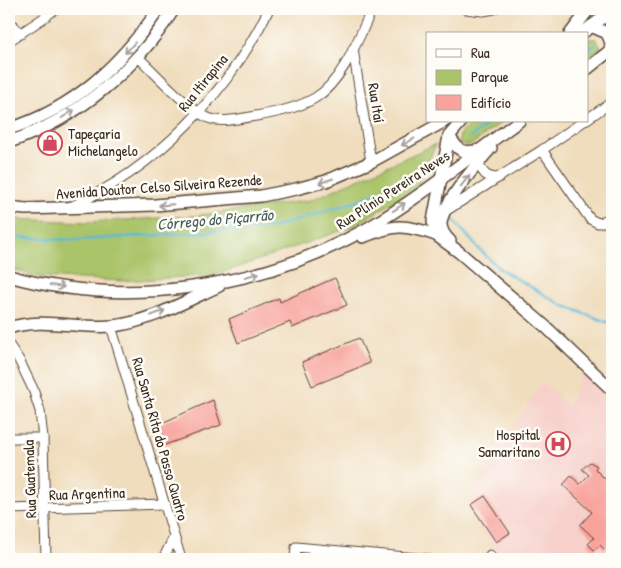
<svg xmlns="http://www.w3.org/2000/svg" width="621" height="568" font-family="'Patrick Hand',sans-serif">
<rect width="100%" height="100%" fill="#fdfcf7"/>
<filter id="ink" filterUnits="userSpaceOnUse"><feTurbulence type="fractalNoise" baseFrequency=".02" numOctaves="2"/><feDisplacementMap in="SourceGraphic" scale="10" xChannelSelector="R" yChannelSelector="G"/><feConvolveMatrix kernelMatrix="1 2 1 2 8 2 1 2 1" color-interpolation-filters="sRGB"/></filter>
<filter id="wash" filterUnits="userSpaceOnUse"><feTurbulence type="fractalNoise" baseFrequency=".0096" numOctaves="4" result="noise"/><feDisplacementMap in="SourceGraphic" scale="20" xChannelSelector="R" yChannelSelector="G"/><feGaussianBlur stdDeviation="1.12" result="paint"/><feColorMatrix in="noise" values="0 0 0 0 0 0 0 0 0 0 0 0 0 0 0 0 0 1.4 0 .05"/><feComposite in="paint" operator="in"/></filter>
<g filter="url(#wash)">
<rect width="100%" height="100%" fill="#f0ddbd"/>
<path fill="#f7d0cb" d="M580 372 585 377 594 383 612 398V559H502L468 510 467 505 542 381 568 406 579 381Z"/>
<g fill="#aac469" stroke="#727744">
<path d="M587 39H596L601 48 587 58Z"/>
<path d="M475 121H503L471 145H459L460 133Z"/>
<path d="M436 144 417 187 354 226 216 275 123 281 39 277 9 268V219L89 222 194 216 311 200Z"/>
</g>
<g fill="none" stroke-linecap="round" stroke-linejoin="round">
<g stroke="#56b8d5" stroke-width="2.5">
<path d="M587 51 595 45"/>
<path d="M471 137 492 121"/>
<path d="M452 218 478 248 500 269 562 305 612 324"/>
<path d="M9 237 77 240 272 228 354 202 415 178"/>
</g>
</g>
<g id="blocks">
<g fill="#f8a39b">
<path d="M335 278 347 305 292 328 290 322 238 343 229 319 279 298 280 302Z"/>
<path d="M359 338 370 363 312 386 302 362Z"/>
<path d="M213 400 221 425 159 447 153 427Z"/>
<path d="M590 462 597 466 595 469 612 486V541L604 549 600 545 594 550 588 544 594 538 580 525 592 512 563 485 571 476 580 484 589 475 582 469Z"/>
<path d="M485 496 510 533 496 542 471 505Z"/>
</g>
</g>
</g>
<g filter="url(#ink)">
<use href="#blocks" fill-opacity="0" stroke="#564536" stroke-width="1"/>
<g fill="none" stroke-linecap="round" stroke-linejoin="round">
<defs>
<g id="minor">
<path d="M466 9 483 11 494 9"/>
<path d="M9 21 21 34"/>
<path d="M9 41 45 17 55 9"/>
<path d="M353 49 371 162"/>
<path d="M138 57C154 72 191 113 211 119 225 123 242 118 256 116 275 113 298 108 315 98 343 81 359 37 372 9"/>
<path d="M587 119 612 102"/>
<path d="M542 150 590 219 598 223 603 222 612 215"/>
<path d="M478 163C483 173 486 178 498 178"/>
<path d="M70 207C157 168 228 93 269 9"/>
<path d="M444 212 542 150 584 121"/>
<path d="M111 326 181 559"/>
<path d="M9 345 19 360 33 389 40 411 43 438 46 559"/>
<path d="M9 438H43"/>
<path d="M9 509 165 504"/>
<path d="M163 559 174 537"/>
<path d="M295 559 296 547 428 559"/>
<path d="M489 559 490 555"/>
</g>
<g id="major">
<path d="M591 26 607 33 611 43 610 51"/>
<path d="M570 34 589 9"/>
<path d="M581 34 612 11"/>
<path d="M587 69 612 49"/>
<path d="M462 121 449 136 433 221 436 235 459 252 546 327 612 390"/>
<path d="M9 129C75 108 120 65 159 9"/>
<path d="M449 136C459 151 461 154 479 150"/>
<path d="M9 142C78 119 135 70 174 9"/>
<path d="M9 207 25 209 155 205 261 196 296 189 326 181 371 162 445 121"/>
<path d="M363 237C395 224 404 224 436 235"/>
<path d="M450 241C445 236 441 231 441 224 442 204 477 164 491 148"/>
<path d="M9 276C126 309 262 288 368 228 421 197 469 157 519 121"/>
<path d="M9 328C42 317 78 329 112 326 147 323 186 301 219 286"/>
</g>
</defs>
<use href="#minor" stroke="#564536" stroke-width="11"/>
<use href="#major" stroke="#564536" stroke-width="14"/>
<use href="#minor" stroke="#fff" stroke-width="9"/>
<use href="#major" stroke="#fff" stroke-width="11"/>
</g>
<defs><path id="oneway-shaft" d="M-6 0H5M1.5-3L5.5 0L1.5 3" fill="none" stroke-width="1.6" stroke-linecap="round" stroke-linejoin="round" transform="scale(1.25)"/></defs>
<g stroke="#a79f9a">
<use href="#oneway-shaft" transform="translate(130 48) rotate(132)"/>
<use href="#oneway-shaft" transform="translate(68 114) rotate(-32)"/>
<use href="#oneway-shaft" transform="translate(408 142) rotate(152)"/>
<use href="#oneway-shaft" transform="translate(326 181) rotate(161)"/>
<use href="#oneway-shaft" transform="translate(465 181) rotate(-52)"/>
<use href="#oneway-shaft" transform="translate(166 205) rotate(175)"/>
<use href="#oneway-shaft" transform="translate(399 207) rotate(-34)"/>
<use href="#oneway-shaft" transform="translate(252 275) rotate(-15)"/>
<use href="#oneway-shaft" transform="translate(57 286) rotate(8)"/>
<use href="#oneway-shaft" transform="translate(158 313) rotate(-21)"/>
</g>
</g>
<defs>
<symbol id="shop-ring" viewBox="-11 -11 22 22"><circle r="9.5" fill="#fdfcf7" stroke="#d1495b" stroke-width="1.5"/><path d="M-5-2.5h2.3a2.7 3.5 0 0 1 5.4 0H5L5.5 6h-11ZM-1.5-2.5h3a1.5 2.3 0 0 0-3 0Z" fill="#d1495b"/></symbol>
<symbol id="hospital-ring" viewBox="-11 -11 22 22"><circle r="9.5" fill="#fdfcf7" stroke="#d1495b" stroke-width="1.5"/><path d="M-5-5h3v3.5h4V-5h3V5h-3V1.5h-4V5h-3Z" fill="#d1495b"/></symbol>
</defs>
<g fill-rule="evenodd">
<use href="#shop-ring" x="36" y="129" width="28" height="28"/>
<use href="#hospital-ring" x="544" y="430" width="28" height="28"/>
</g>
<g text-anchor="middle" stroke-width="5" stroke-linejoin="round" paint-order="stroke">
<g font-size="15" fill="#3b2a1e" stroke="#fdfcf7">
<text transform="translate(203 83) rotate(-51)" y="5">Rua Itirapina</text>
<text transform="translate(376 103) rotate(81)" y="5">Rua Itaí</text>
<text transform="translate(159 187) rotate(-4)" y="5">Avenida Doutor Celso Silveira Rezende</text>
<text transform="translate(393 190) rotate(-33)" y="5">Rua Plínio Pereira Neves</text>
<text transform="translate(160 439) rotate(74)" y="5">Rua Santa Rita do Passo Quatro</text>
<text transform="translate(30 479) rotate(-92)" y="5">Rua Guatemala</text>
<text transform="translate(87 494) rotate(-2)" y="5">Rua Argentina</text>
</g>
<g font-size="15" fill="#3b2a1e" stroke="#fdfcf7" text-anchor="start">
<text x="68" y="139">Tapeçaria<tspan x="68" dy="17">Michelangelo</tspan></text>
<text x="540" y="440" text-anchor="end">Hospital<tspan x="540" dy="17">Samaritano</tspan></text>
</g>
<g font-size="16" font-style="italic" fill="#445c5e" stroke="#fdfcf7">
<text transform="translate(215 219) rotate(-5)" y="6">Córrego do Piçarrão</text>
</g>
</g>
<rect width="621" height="568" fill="none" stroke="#fdfcf7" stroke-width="30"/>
<rect x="426" y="32" width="162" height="90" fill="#fdfcf7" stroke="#afa8a0"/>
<rect x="436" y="49" width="25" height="8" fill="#ffffff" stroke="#afa8a0"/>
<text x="471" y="58" font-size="15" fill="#3b2a1e">Rua</text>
<rect x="436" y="70" width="25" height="15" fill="#aac469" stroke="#afa8a0"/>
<text x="471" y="82" font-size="15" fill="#3b2a1e">Parque</text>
<rect x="436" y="95" width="25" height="15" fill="#f8a39b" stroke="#afa8a0"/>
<text x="471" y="108" font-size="15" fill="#3b2a1e">Edifício</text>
</svg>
